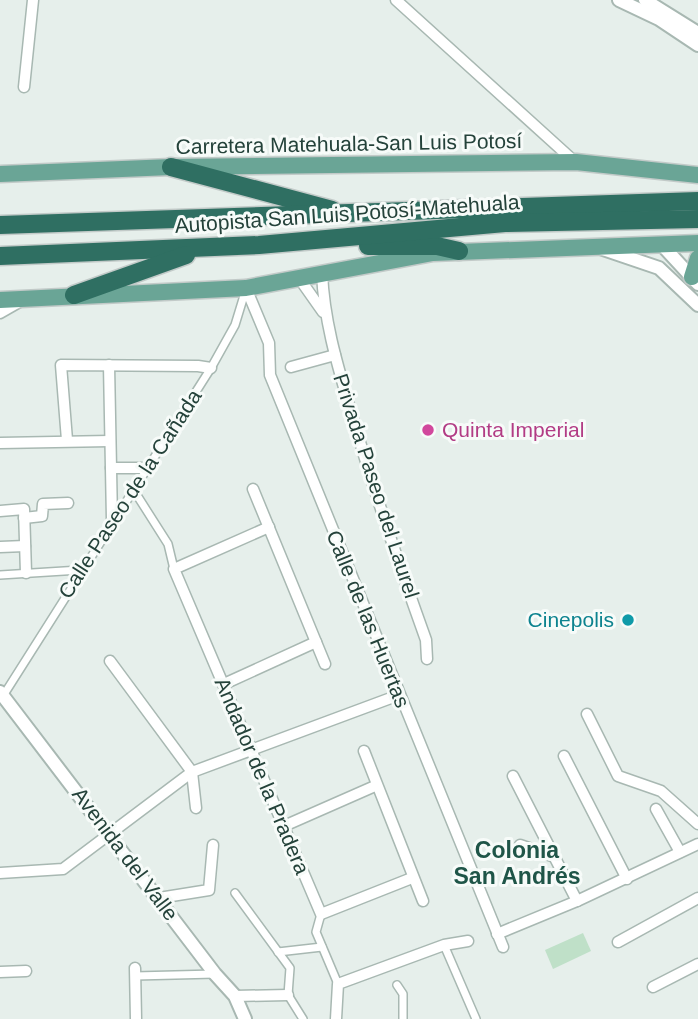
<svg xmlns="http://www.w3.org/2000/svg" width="698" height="1019" font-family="Helvetica,sans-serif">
<rect width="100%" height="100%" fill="#e6efeb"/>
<path fill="#bfe0c8" d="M583 933 591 951 553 969 545 950Z"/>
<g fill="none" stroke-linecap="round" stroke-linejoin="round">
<defs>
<g id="pedestrian">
<path d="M133 489 168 544 174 569"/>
<path d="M0 575 80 570"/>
<path d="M3 696 211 368 235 325 246 289"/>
<path d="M235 893 290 968 288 995 303 1019"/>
<path d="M321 914 316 932 338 984"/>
<path d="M444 945 476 1019"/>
<path d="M278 952 322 947"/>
<path d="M135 976 215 974"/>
<path d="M397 985 403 994V1019"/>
</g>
<g id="minor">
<path d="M396 0 575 162"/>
<path d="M24 87 33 0"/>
<path d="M322 273C324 322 338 367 352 415 374 491 399 565 426 640L427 659"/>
<path d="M299 278 323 312"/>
<path d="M246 288 269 343 270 375 503 947"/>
<path d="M0 313 21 301"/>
<path d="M109 365 112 520"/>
<path d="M291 367 335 355"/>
<path d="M67 440 61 365 198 366 211 368"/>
<path d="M0 443 110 441"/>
<path d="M111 468H147"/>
<path d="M253 489 325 664"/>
<path d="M0 511 24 509 26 573"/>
<path d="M24 518 42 516 43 504 68 503"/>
<path d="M269 527 174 569 321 914 412 878"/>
<path d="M0 547 25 546"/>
<path d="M110 661 192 772 196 808"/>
<path d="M224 684 316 642"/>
<path d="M587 714 618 776 661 791 698 824"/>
<path d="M364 751 423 901"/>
<path d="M564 756 627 879"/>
<path d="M513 776 577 901"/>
<path d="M656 809 680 852"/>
<path d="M284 826 375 786"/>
<path d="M520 845 552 856"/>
<path d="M0 873 63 869 192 772 399 695"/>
<path d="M159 898 209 890 213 845"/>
<path d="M497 934 577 901 698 844"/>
<path d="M618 942 698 898"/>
<path d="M135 968 136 1019"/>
<path d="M0 972 26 971"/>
<path d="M653 987 698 964"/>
<path d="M235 996 288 995"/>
<path d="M336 1019 338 984 444 945 468 941"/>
</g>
<g id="tertiary">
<path d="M619 0 659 19 698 45"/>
<path d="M645 0 698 33"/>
<path d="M662 245 698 284"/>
<path d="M600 248 659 268 698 305"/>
<path d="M0 692 215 974 235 996 245 1019"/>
</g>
<g id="primary">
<path d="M0 174 171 167 576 162 698 175"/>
<path d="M692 277 698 258"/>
<path d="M0 300 246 288 433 253 698 243"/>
</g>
<g id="motorway">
<path d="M171 167 332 210"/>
<path d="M0 225 698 201"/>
<path d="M368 246H437L459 251"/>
<path d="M0 256 259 245 505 223 698 219"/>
<path d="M74 295 186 255"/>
</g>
</defs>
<use href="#pedestrian" stroke="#a8b8b2" stroke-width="10"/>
<use href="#minor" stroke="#a8b8b2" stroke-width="13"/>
<use href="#tertiary" stroke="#a8b8b2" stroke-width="16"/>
<use href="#primary" stroke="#c2cac8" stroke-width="19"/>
<use href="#motorway" stroke="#c2cac8" stroke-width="21"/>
<use href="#pedestrian" stroke="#fff" stroke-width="7"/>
<use href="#minor" stroke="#fff" stroke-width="10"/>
<use href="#tertiary" stroke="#fff" stroke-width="12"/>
<use href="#primary" stroke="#6aa596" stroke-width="16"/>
<use href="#motorway" stroke="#2f6f62" stroke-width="18"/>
</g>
<circle fill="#d1479c" stroke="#f7fbf9" stroke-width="2.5" cx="428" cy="430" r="7"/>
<circle fill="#0f9aa8" stroke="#f7fbf9" stroke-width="2.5" cx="628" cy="620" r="7"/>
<g text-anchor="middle" stroke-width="6" stroke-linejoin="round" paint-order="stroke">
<g font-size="21" fill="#24423a" stroke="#f7fbf9">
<text transform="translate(349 144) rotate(-1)" y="7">Carretera Matehuala-San Luis Potosí</text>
<text transform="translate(347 214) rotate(-4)" y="7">Autopista San Luis Potosí-Matehuala</text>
<text transform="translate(376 486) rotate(72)" y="7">Privada Paseo del Laurel</text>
<text transform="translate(130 494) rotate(-57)" y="7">Calle Paseo de la Cañada</text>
<text transform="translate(368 619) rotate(68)" y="7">Calle de las Huertas</text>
<text transform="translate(262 776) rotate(67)" y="7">Andador de la Pradera</text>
<text transform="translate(125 854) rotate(53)" y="7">Avenida del Valle</text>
</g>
<g font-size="21" fill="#b23c85" stroke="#f7fbf9" text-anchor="start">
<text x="442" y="437">Quinta Imperial</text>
</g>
<g font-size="21" fill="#0d838f" stroke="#f7fbf9" text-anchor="end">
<text x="614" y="627">Cinepolis</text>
</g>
<g font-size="23" font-weight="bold" fill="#1f5548" stroke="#f7fbf9">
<text x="517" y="858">Colonia<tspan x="517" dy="26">San Andrés</tspan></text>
</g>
</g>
</svg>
